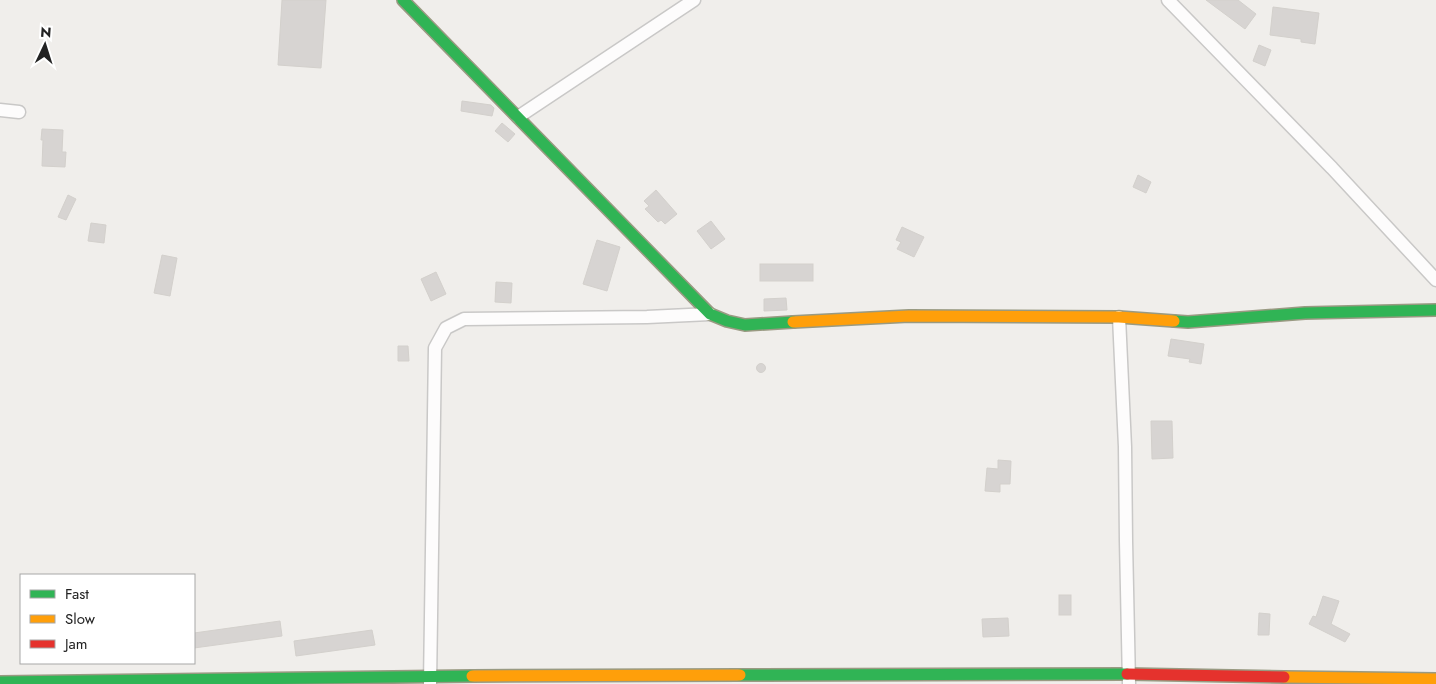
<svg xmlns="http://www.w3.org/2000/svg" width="1436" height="684" font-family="Jost,sans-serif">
<rect width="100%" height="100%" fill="#f0eeeb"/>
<g fill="#d7d4d2" stroke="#d3d0cc">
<path d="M282 0H326L321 68 278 65Z"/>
<path d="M1206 0H1238L1256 14 1245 29Z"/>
<path d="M1273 7 1319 13 1315 44 1301 42V39L1270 35Z"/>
<path d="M1259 45 1271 50 1265 66 1253 61Z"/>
<path d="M462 101 491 105 494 108 492 116 461 111Z"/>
<path d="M502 123 515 134 508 142 495 131Z"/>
<path d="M42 129 63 130 62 152H66L65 167 42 166 43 140H41Z"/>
<path d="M1138 175 1151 182 1146 193 1133 187Z"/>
<path d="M656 190 677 214 665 224 661 220 658 222 645 209 649 206 644 201Z"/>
<path d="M68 195 76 199 66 220 58 217Z"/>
<path d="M711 221 725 239 711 249 697 231Z"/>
<path d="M91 223 106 225 104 243 88 241Z"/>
<path d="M902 227 924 237 914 257 897 249 901 242 896 240Z"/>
<path d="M597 240 620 247 607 291 583 284Z"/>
<path d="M162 255 177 258 170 296 154 293Z"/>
<rect x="760" y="264" width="53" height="17"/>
<path d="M436 272 446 294 431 301 421 279Z"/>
<path d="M496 282 512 283 511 303 495 302Z"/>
<path d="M786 298 787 310 764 311V299Z"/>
<path d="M1171 339 1204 344 1201 364 1189 362 1190 359 1168 356Z"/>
<path d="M398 346H408L409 361H398Z"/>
<circle cx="761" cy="368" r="4.5"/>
<path d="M1151 421H1172L1173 458 1152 459Z"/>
<path d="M998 460 1011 461 1010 484H1000V492L985 491 987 468 998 469Z"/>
<rect x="1059" y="595" width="12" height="20"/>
<path d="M1323 596 1339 601 1331 624 1350 634 1345 642 1309 624 1313 616 1316 617Z"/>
<path d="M1259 613 1270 614 1269 635H1258Z"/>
<path d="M1008 618 1009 636 983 637 982 619Z"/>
<path d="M280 621 282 636 194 648V633Z"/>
<path d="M372 630 375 645 296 656 294 641Z"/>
</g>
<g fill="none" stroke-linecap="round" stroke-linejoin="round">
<defs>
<g id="street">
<path d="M1168 0 1332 168 1436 280"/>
<path d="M0 110 19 112"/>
<path d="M518 117 694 0"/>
<path d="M1119 317 1125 447 1126 541 1129 684"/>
<path d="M430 684 435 348 446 328 464 319 647 317 710 314"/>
</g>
<g id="fast">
<path d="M403 0 710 314 727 321 745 325 793 322"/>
<path d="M1174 321 1188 322 1305 313 1436 310"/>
<path d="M740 675 1127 674"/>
<path d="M0 682 472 676"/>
</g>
<g id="slow">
<path d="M793 322 909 316 1119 317 1174 321"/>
<path d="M472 676 740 675"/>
<path d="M1284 677 1436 679"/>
</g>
<path id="jam" d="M1127 674 1284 677"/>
</defs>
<use href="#street" stroke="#c9c8c7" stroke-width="15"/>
<use href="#fast" stroke="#999a82" stroke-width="14"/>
<use href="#slow" stroke="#999a82" stroke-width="14"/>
<use href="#jam" stroke="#999a82" stroke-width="14"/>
<use href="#street" stroke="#fdfcfc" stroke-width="12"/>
<use href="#fast" stroke="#30b455" stroke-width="11"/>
<use href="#slow" stroke="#ff9f0a" stroke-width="11"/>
<use href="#jam" stroke="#e5322d" stroke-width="11"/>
</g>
<rect x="20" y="574" width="175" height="90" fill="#ffffff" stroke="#a7a7a7"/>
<rect x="30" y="590" width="25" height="8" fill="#30b455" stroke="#a7a7a7"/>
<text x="65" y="599" font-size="15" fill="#222222">Fast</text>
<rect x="30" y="615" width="25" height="8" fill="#ff9f0a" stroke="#a7a7a7"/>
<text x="65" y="624" font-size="15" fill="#222222">Slow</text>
<rect x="30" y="640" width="25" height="8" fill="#e5322d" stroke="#a7a7a7"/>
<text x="65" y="649" font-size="15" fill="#222222">Jam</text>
<g transform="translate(45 45) rotate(4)" stroke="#ffffff" stroke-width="4" paint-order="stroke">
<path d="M0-4L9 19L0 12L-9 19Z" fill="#222222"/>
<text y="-8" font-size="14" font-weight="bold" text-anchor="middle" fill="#222222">N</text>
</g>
</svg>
